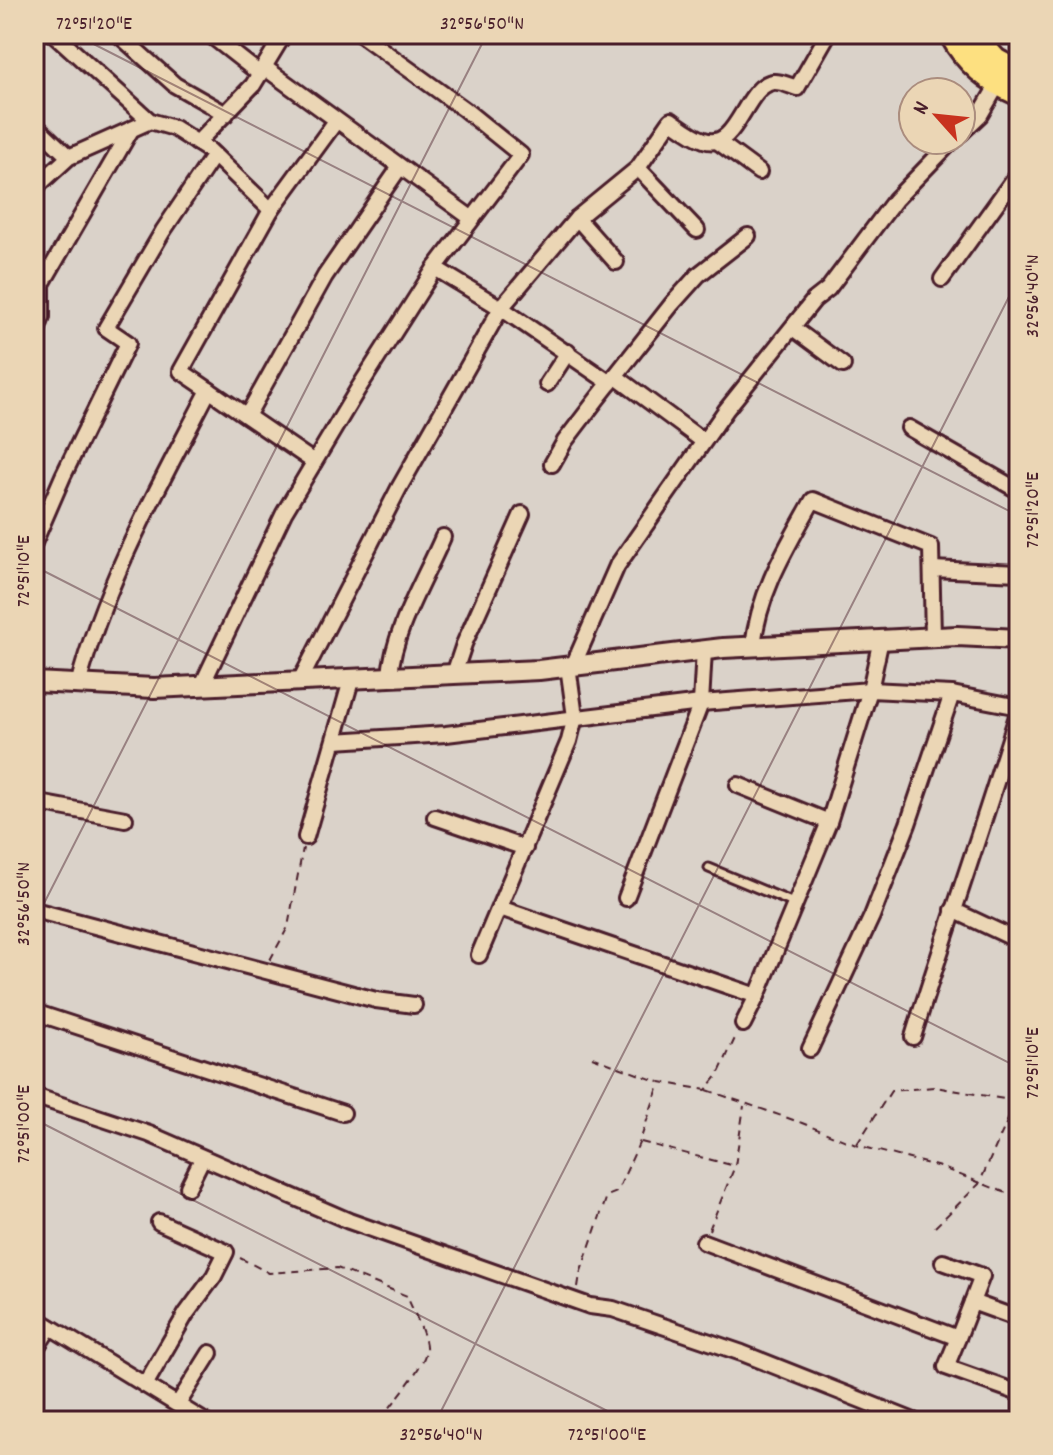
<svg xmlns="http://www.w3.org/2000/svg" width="1053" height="1455" font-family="Dekko,sans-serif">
<rect width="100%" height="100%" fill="#dad2c9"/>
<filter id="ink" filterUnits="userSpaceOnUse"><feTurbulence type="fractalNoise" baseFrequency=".0125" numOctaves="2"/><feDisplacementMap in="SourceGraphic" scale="16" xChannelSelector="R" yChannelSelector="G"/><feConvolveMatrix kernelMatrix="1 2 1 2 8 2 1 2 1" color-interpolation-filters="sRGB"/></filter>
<g filter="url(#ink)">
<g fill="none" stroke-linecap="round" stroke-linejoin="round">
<defs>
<path id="service" d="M709 868 796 904"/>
<g id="minor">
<path d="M54 34 150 121"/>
<path d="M118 34 175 85 226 114"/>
<path d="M209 34 260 74"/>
<path d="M264 67 471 218"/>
<path d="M34 124 69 157"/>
<path d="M961 133 980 115 998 84"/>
<path d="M717 141 759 172"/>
<path d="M197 143 253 85 284 34"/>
<path d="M638 168 697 230"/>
<path d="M34 189 69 157 150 121 174 128 210 151 271 210"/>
<path d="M577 218 616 262"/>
<path d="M435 268 501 308 610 383"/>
<path d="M942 279 1019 172"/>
<path d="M793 328 843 365"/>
<path d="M34 339 42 317V284L131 130"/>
<path d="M615 376 703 441"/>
<path d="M547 384 568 352"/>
<path d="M247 416 325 276 400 167"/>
<path d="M909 428 1019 491"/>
<path d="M314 462 181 371 271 210 336 121"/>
<path d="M552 464 565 441 597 399 672 304 698 275 748 236"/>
<path d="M34 543 63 476 128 343 106 328 163 231 214 155"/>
<path d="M932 569 1019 573"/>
<path d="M753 646C759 591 787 547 813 500L931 547 933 637"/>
<path d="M573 666 617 566 726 410 814 300 828 289 895 200 953 140"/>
<path d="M454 674 464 644 522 514"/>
<path d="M390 676C393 631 425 579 443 537"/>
<path d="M301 679 399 488 501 308 577 218 638 168 671 120C681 127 692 136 704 140 738 152 744 86 773 82 781 81 790 86 797 88L828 34"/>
<path d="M78 685C105 581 160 485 209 390"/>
<path d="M202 685 284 513 358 389 435 268 521 155 464 109 360 34"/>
<path d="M335 741 446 734 701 703 870 690 952 694 1019 707"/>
<path d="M738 785 829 822"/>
<path d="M34 802 125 819"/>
<path d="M435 817 525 848"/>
<path d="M306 837 352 677"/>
<path d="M626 898 701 703 704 650"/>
<path d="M500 908 757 996"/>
<path d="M34 910 376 1000 414 1005"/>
<path d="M953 910 1019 941"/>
<path d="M479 955 569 741 575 717 568 666"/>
<path d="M34 1012 343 1113"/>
<path d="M743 1024 757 996 829 822 870 690 881 639"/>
<path d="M913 1037C947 927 986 819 1019 709"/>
<path d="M810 1049 872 916 908 824 952 694"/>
<path d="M34 1096 149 1134 349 1221 590 1306 613 1309 742 1353 914 1421"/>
<path d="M188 1187 202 1159"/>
<path d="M704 1242 958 1338 946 1367 1019 1393"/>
<path d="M943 1262 982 1276 972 1302"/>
<path d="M34 1317 204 1421"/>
<path d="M958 1338 972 1302 1019 1319"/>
<path d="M34 1351 50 1327"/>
<path d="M145 1385 186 1314 214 1276 226 1252 159 1222"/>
<path d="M178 1404 210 1353"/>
</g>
<path id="tertiary" d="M34 682 154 688 539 670 723 648 957 636 1019 639"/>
<g id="trunk">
<path d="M952 34C968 63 989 80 1019 93"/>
<path d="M970 34 995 61 1019 74"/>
</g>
</defs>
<use href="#service" stroke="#4a1f2b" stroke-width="13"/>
<use href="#minor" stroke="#4a1f2b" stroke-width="20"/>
<use href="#tertiary" stroke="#4a1f2b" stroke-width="24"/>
<use href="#trunk" stroke="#4a1f2b" stroke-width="30"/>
<g stroke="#4a1f2b" stroke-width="2" stroke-dasharray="8 6" stroke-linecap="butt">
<path d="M270 960 288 927 303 848"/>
<path d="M592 1057 659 1082"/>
<path d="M707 1090 802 1123 856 1145 940 1167 1019 1198"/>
<path d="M1010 1100 1019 1072"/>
<path d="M641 1142 735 1166"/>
<path d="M857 1144 891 1091 935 1087 1010 1100 1019 1107"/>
<path d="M935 1227 979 1184 1014 1106"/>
<path d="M709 1230 735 1166 744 1106"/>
<path d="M240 1258 269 1273 337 1268 407 1296C412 1309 428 1338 426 1351 424 1367 390 1406 380 1421"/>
<path d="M578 1287 580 1274 607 1196 617 1192 640 1141 660 1082 706 1090 718 1075 736 1036"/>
</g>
<use href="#service" stroke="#ebd6b5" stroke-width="7"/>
<use href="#minor" stroke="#ebd6b5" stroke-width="14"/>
<use href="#tertiary" stroke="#ebd6b5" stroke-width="18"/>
<use href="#trunk" stroke="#fde080" stroke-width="24"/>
</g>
</g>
<path fill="none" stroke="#4a1f2b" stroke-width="2" stroke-opacity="0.45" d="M74 34 1019 516M34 566 1019 1068M34 923 487 34M34 1119 627 1421M436 1421 1019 277"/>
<rect width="1053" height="1455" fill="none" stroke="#ebd6b5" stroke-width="88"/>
<g transform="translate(937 116) rotate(297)"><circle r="38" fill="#ebd6b5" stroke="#ab8d7e" stroke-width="2"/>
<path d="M0-6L14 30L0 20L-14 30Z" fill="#c8321e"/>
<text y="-12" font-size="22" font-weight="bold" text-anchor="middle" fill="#4a1f2b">N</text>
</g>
<rect x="44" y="44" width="965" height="1367" fill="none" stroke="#4a1f2b" stroke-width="3"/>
<g font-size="20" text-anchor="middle" fill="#4a1f2b">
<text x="94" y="29">72°51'20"E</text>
<text x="482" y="29">32°56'50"N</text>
<text transform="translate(1031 296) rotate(-90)" y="7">32°56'40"N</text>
<text transform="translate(1031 510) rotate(-90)" y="7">72°51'20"E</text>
<text transform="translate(22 571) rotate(-90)" y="7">72°51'10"E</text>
<text transform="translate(22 904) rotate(-90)" y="7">32°56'50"N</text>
<text transform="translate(1031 1063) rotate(-90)" y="7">72°51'10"E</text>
<text transform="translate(22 1124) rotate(-90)" y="7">72°51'00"E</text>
<text x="441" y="1440">32°56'40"N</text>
<text x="607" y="1440">72°51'00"E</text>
</g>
</svg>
